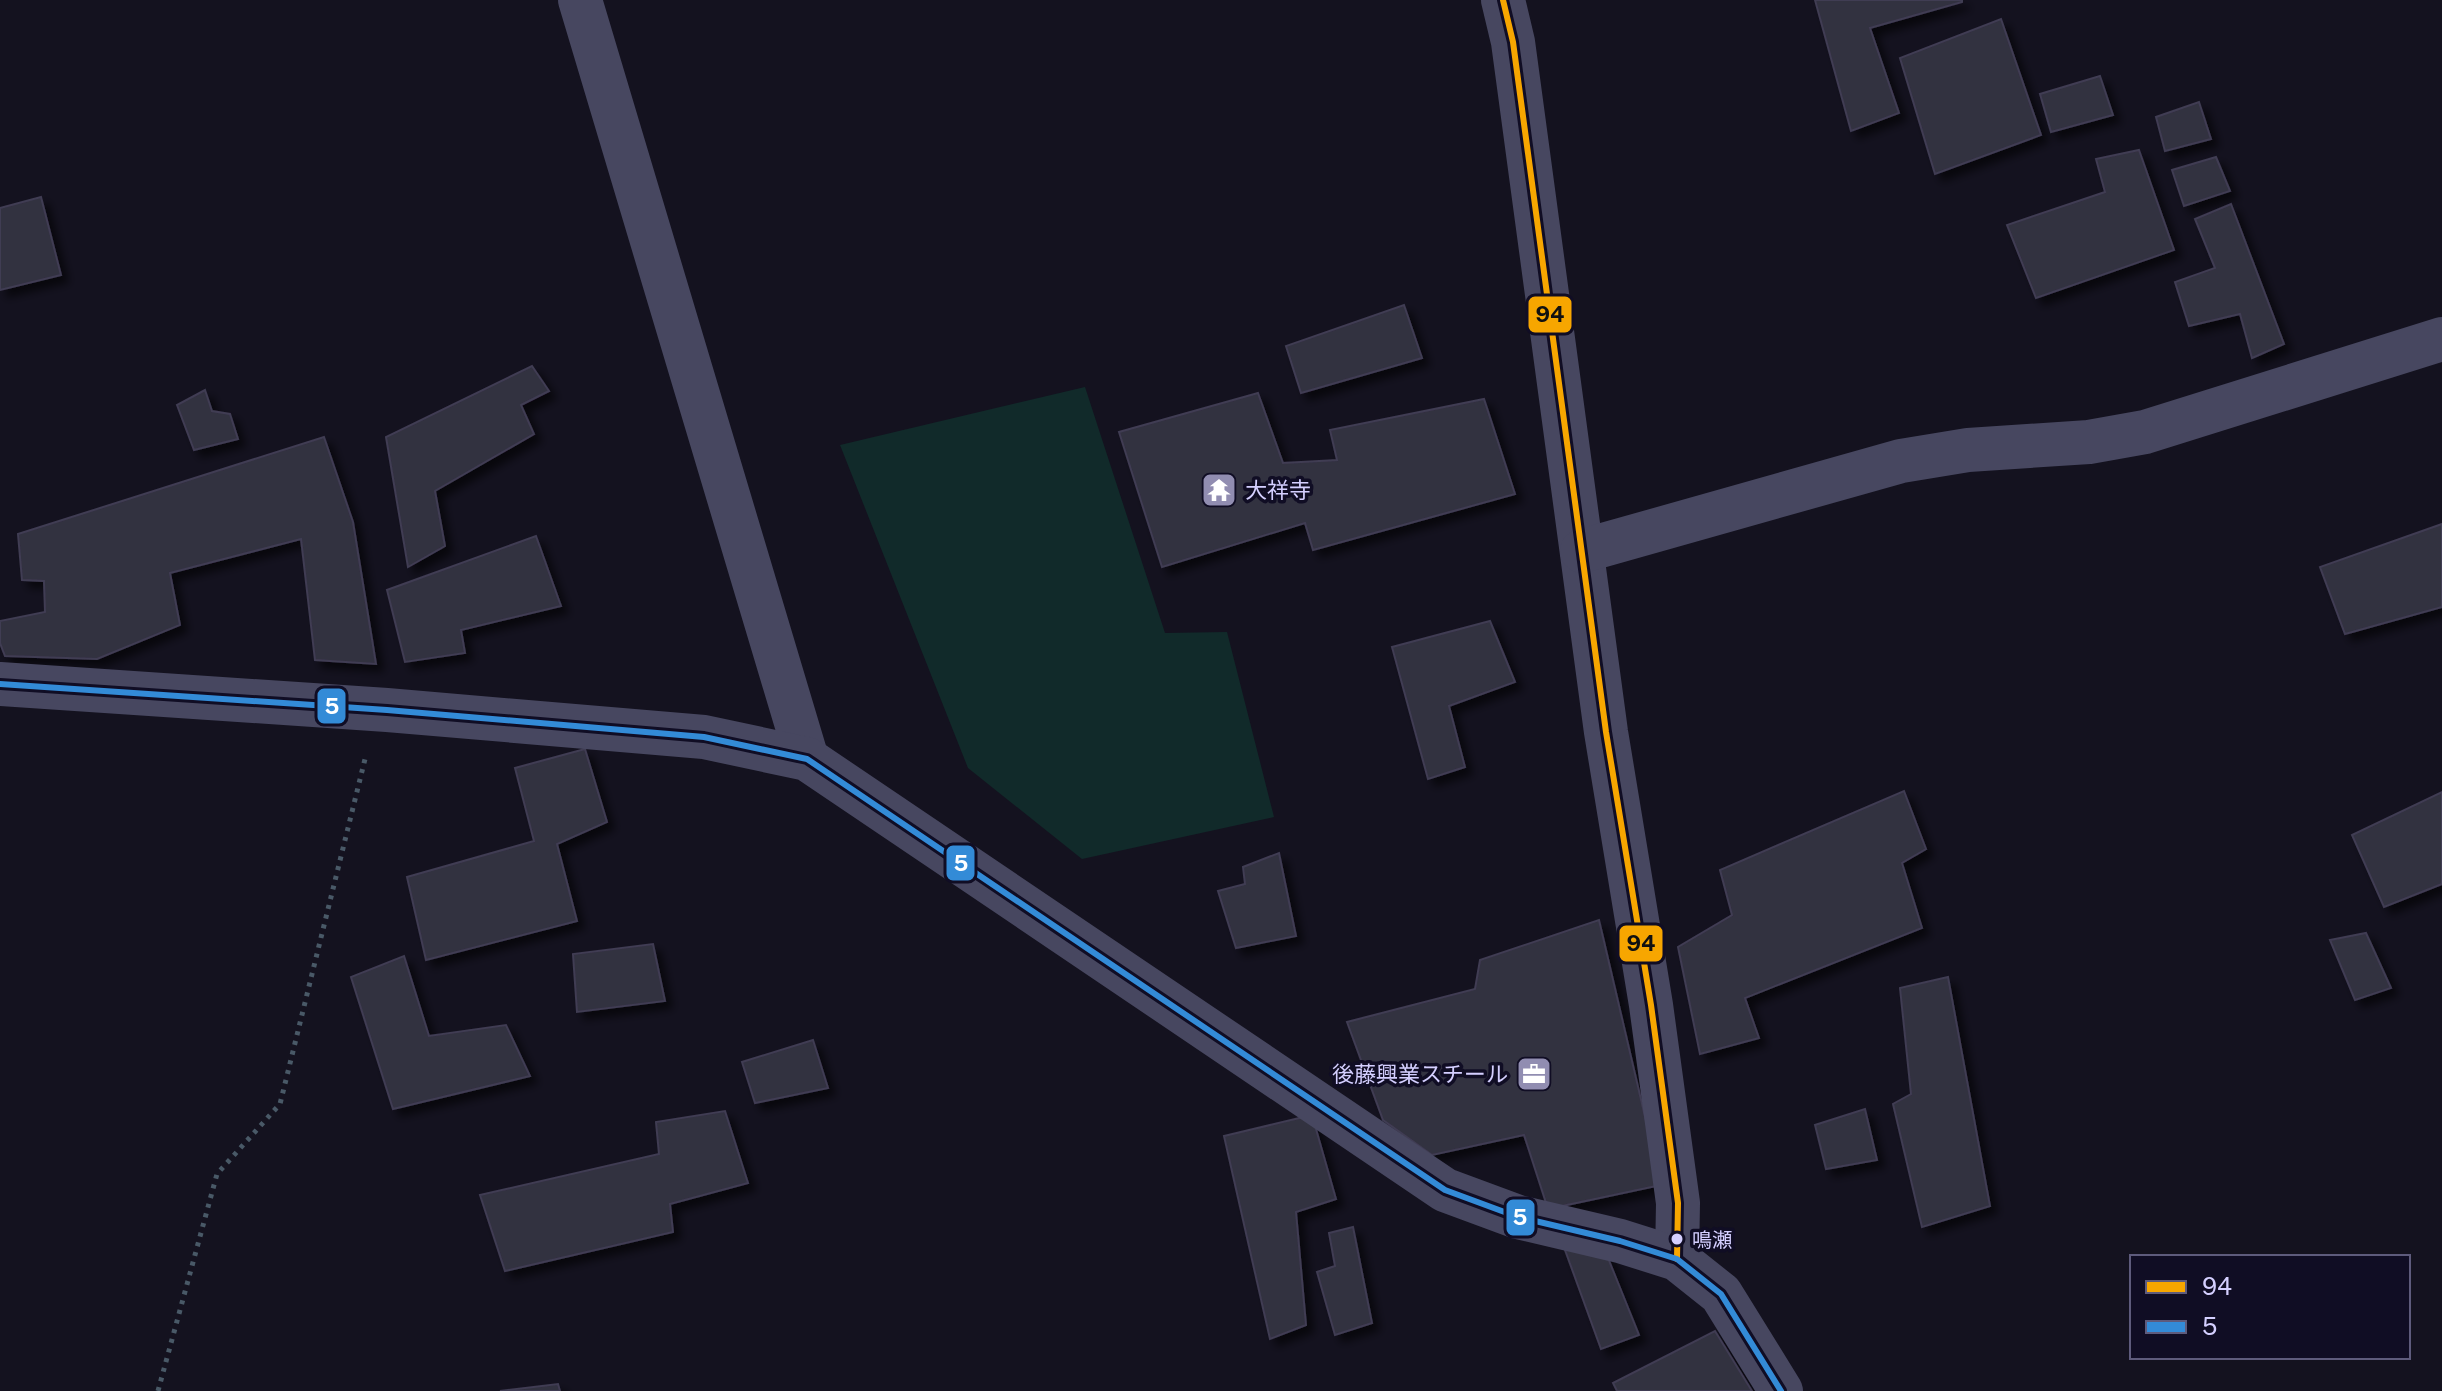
<svg xmlns="http://www.w3.org/2000/svg" width="2442" height="1391" font-family="'Public Sans','Noto Sans JP',sans-serif">
<defs>
<filter id="shadow"><feDropShadow dx="7" dy="7" stdDeviation="4" flood-color="#0009"/></filter>
</defs>
<rect width="100%" height="100%" fill="#14121f"/>
<path fill="#112a2a" d="M1085 387 1165 633 1227 632 1274 817 1082 859 968 768 840 445Z"/>
<g fill="#323041" stroke="#403c53" stroke-width="2" filter="url(#shadow)">
<path d="M1815 0H1962V2L1870 28 1899 113 1851 131Z"/>
<path d="M2001 19 2041 135 1935 174 1900 58Z"/>
<path d="M2100 76 2113 115 2051 132 2040 94Z"/>
<path d="M2199 102 2211 139 2165 151 2156 117Z"/>
<path d="M2139 150 2174 250 2036 298 2007 225 2105 192 2096 159Z"/>
<path d="M2216 157 2230 191 2184 206 2172 170Z"/>
<path d="M41 197 61 275 0 290V208Z"/>
<path d="M2231 204 2284 344 2252 358 2240 314 2189 326 2175 282 2215 268 2195 219Z"/>
<path d="M1404 305 1422 358 1301 393 1286 346Z"/>
<path d="M532 366 549 391 521 405 534 434 435 491 445 546 408 567 386 437Z"/>
<path d="M205 390 212 411 230 414 238 439 194 450 177 405Z"/>
<path d="M1258 393 1283 463 1337 460 1330 430 1484 399 1515 494 1313 550 1305 523 1162 567 1119 432Z"/>
<path d="M324 437 353 522 376 664 315 660 301 539 170 573 180 625 97 659 5 656 0 643V621L45 612 44 581 22 580 18 534Z"/>
<path d="M2442 524V607L2345 634 2320 567Z"/>
<path d="M536 536 561 606 461 630 465 653 405 662 387 590Z"/>
<path d="M1490 621 1515 682 1449 706 1465 767 1428 779 1392 647Z"/>
<path d="M585 749 607 822 557 844 577 921 426 960 407 877 534 841 515 768Z"/>
<path d="M1904 791 1926 849 1902 863 1922 928 1745 998 1759 1038 1700 1054 1678 947 1732 915 1720 870Z"/>
<path d="M2442 792V884L2384 907 2352 835Z"/>
<path d="M1279 853 1296 936 1236 948 1218 891 1245 884 1243 867Z"/>
<path d="M1599 920 1661 1185 1548 1209 1524 1135 1432 1155 1383 1120 1347 1022 1475 989 1480 960Z"/>
<path d="M2366 933 2391 988 2355 1000 2330 940Z"/>
<path d="M653 944 665 1001 577 1012 573 954Z"/>
<path d="M404 956 429 1036 506 1025 530 1076 393 1109 351 977Z"/>
<path d="M1948 977 1990 1206 1922 1227 1893 1104 1911 1094 1900 988Z"/>
<path d="M813 1040 828 1088 755 1103 742 1062Z"/>
<path d="M1865 1109 1877 1160 1826 1169 1815 1125Z"/>
<path d="M725 1111 748 1183 670 1204 673 1232 505 1271 480 1195 659 1154 656 1122Z"/>
<path d="M1312 1115 1336 1199 1296 1212 1306 1325 1270 1339 1224 1136Z"/>
<path d="M1353 1227 1372 1323 1335 1335 1317 1272 1335 1266 1329 1233Z"/>
<path d="M1561 1239 1606 1253 1639 1335 1601 1349Z"/>
<path d="M1715 1331 1752 1391H1617L1613 1383Z"/>
<path d="M558 1384 560 1391H500Z"/>
</g>
<g fill="none" stroke-linecap="round" stroke-linejoin="round">
<path stroke="#495967" stroke-width="5" stroke-dasharray="4 6" stroke-linecap="butt" d="M158 1391 217 1174 280 1104 366 755"/>
<g stroke="#474760" stroke-width="44">
<path d="M580 0 807 759"/>
<path d="M1503 0 1513 42 1606 732 1651 1005 1678 1203 1677 1259"/>
<path d="M1582 551 1901 461 1968 450 2089 442 2145 432 2442 339"/>
<path d="M0 684 387 710 704 737 807 759 1445 1190 1518 1217 1620 1241 1677 1259 1721 1294 1781 1391"/>
</g>
<defs>
<path id="bus-1" d="M1503 0 1513 42 1606 732 1651 1005 1678 1203 1677 1259"/>
<path id="bus-2" d="M0 684 387 710 704 737 807 759 1445 1190 1518 1217 1620 1241 1677 1259 1721 1294 1781 1391"/>
</defs>
<use href="#bus-1" stroke="#100d24" stroke-width="12"/>
<use href="#bus-2" stroke="#100d24" stroke-width="12"/>
<use href="#bus-1" stroke="#f7a600" stroke-width="6"/>
<use href="#bus-2" stroke="#338bd7" stroke-width="6"/>
</g>
<defs>
<symbol id="temple-square" viewBox="-11 -11 22 22"><rect x="-9" y="-9" width="18" height="18" rx="4" fill="#918db1" stroke="#100d24"/><path d="M0-6L5-2H3V0L6.5 2.5H4V6H1.5V3h-3V6H-4V2.5H-6.5L-3 0V-2H-5Z" fill="#fff"/></symbol>
<symbol id="office-square" viewBox="-11 -11 22 22"><rect x="-9" y="-9" width="18" height="18" rx="4" fill="#918db1" stroke="#100d24"/><path d="M-6-3h4V-5.5h4V-3h4V5H-6ZM-1-4.5V-3h2v-1.5ZM-6 0V1H6V0Z" fill="#fff"/></symbol>
</defs>
<g fill-rule="evenodd">
<use href="#temple-square" x="1199" y="470" width="40" height="40"/>
<use href="#office-square" x="1514" y="1054" width="40" height="40"/>
</g>
<circle fill="#d4cfff" stroke="#100d24" stroke-width="3" cx="1677" cy="1239" r="7"/>
<g text-anchor="middle" stroke-width="7" stroke-linejoin="round" paint-order="stroke">
<g font-size="20" fill="#d4cfff" stroke="#100d24" text-anchor="start">
<text x="1692" y="1247">鳴瀬</text>
</g>
<g font-size="22" fill="#d4cfff" stroke="#100d24" text-anchor="start">
<text x="1245" y="498">大祥寺</text>
<text x="1508" y="1082" text-anchor="end">後藤興業スチール</text>
</g>
</g>
<g stroke="#100d24" stroke-width="3">
<rect x="1527" y="295" width="46" height="39" rx="8" fill="#f7a600"/>
<rect x="316" y="687" width="31" height="38" rx="8" fill="#338bd7"/>
<rect x="945" y="844" width="31" height="38" rx="8" fill="#338bd7"/>
<rect x="1618" y="924" width="46" height="39" rx="8" fill="#f7a600"/>
<rect x="1505" y="1198" width="31" height="39" rx="8" fill="#338bd7"/>
</g>
<g font-size="22" text-anchor="middle" font-weight="bold" fill="#fff">
<text x="332" y="714">5</text>
<text x="961" y="871">5</text>
<text x="1520" y="1225">5</text>
</g>
<g font-size="22" text-anchor="middle" font-weight="bold" fill="#111">
<text x="1550" y="322">94</text>
<text x="1641" y="951">94</text>
</g>
<rect x="2130" y="1255" width="280" height="104" fill="#100d24" stroke="#5e5b7c" stroke-width="2"/>
<rect x="2146" y="1281" width="40" height="12" fill="#f7a600" stroke="#5e5b7c" stroke-width="2"/>
<text x="2202" y="1295" font-size="24" fill="#d4cfff">94</text>
<rect x="2146" y="1321" width="40" height="12" fill="#338bd7" stroke="#5e5b7c" stroke-width="2"/>
<text x="2202" y="1335" font-size="24" fill="#d4cfff">5</text>
</svg>
